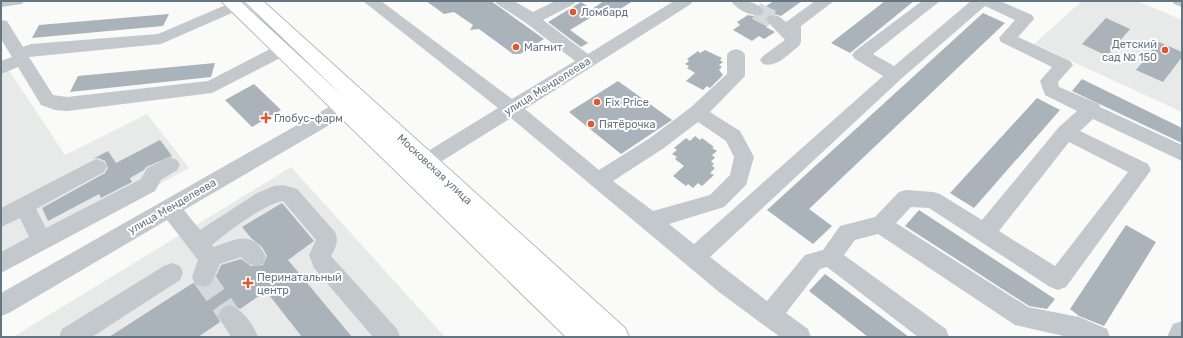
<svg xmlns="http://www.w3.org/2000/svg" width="1183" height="338" font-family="Rubik,sans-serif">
<rect width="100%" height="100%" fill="#fafaf8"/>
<g fill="#e8e9e9">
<path d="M1082 1H1137L1182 20V112L1034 44Z"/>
<path d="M8 69 65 155 147 114 189 168 1 271V72Z"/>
<path d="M291 167 445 337H13Z"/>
</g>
<g fill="#aab3b9">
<path d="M426 1H491L544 39 520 54H513L479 29 470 30 473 25 454 12 444 14Z"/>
<path d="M604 1H633L606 18 598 13 570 30 588 43 581 47 548 22 581 2 594 11 592 9Z"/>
<path d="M774 1H802L781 16 774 14 767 15 765 20 768 25 766 27 775 32 764 39 759 36 752 41 733 30 740 25 737 22 748 15 758 17 763 16 765 11 763 8Z"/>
<path d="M885 1H914L850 53 831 43Z"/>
<path d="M983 13 1005 23 809 209 832 226 813 244 767 210Z"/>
<path d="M169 14 163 26 32 38 39 25Z"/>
<path d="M1106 18 1130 29 1107 56 1082 44Z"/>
<path d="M1159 42 1182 52V57L1163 82 1136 70Z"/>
<path d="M705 50 722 58 720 60 723 62 719 65 722 67 719 70 723 75 710 88 707 86 703 90 686 81 695 73 687 68 689 66 685 64 689 61 687 59 698 51 700 53Z"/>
<path d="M215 63 211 77 70 92 78 76Z"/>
<path d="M1082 79 1182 128V143L1072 91Z"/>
<path d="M618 81 672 120 621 154 569 112Z"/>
<path d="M254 84 281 110 252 127 225 100Z"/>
<path d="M1037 98 1060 110 974 208 950 193Z"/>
<path d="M695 136 700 140 702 138 714 147 712 148 717 151 712 155 715 158 711 161 714 164 712 166 715 168 710 173 714 175 702 186 698 183 693 188 688 184 686 186 673 176 684 166 675 159 677 157 672 154 677 150 674 148 686 138 690 141Z"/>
<path d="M160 140 172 156 146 167 144 170 130 178 132 182 101 198 99 194 48 221 42 208 105 173 108 168 105 161 98 158 93 159 108 151 116 163Z"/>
<path d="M282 203 314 241 288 260 352 337H302L266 291 240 309 231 304 221 307 217 315 220 322 198 337H109L193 283 202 288 212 285 221 265 241 259 251 266 263 265 267 256 262 247 251 238 242 227Z"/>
<path d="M919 210 1055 299 1047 309 1029 306 905 226Z"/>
<path d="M1126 225 1156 242 1104 326 1079 316 1070 309Z"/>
<path d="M825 274 909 337H868L809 291Z"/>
</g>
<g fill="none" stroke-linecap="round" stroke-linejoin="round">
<path stroke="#d5d9db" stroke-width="18" stroke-dasharray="18 9" stroke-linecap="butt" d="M756 11 774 20"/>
<path stroke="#d5d9db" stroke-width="22" stroke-dasharray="22 11" stroke-linecap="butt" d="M203 277 230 316"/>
<defs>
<path id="major" d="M221 1H240L344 97 244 1H263L625 328 629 337H566Z"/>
</defs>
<use href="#major" stroke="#b5babe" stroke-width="2"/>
<g fill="#c3c8cc" fill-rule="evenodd">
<path d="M1 1H24L22 4 1 7Z"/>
<path d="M235 1 241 3 243 6 241 9 161 44 29 57 53 95 67 97 208 81 276 46 282 44 288 46 291 50 288 54 212 93 67 111 55 110 41 105 18 67 1 74V61L12 57 1 39V20L7 21 23 47 31 44 158 34Z"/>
<path d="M363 1H381L512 99 575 61 526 23 497 4 495 1H514L533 12 555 1H576L574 4 543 20 588 54 674 1H693L691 4 525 109 599 170 650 138 690 108 727 74V55L730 51 736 49 742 51 745 55V76L710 112 740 131 754 157 746 185 724 207 669 224 694 244 883 76 855 59 852 55 855 51 922 1H940L873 54 894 66 971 1H1000L1032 15 1034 19 1018 37 1070 61 1073 65 1058 82 1059 87 1099 104 1100 107 1182 145V161L1093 119 1080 131 1148 164 1151 170 1066 287 1058 290 1050 287 929 208 911 207 896 223 1028 307 1079 317 1107 329 1110 337H1068L1015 325 878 234 855 240 844 255 946 329 949 337H918L827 267 820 269 786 313 808 329 811 337H780L719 292 511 118 434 166 427 169 420 166 417 161 420 156 498 108ZM985 6 1015 20 999 38 1001 42 1052 67 1040 81 1045 95 1077 111 1059 127 982 220 940 194 933 192 906 190 899 192 875 217 840 226 823 250 805 255 767 301 710 257 901 79ZM698 122 726 141 734 157 730 175 710 195 653 211 613 181 664 148ZM1069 142 1128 172 1055 266 999 231Z"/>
<path d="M731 1C743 1 756 0 764 11L762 15C752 17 737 10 731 1Z"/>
<path d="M815 1H834L801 26V42L799 46C788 54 777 68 763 64L760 60 763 56 785 40 766 20 768 16C777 14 780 17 786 22Z"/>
<path d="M1172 1H1182V7L1174 4Z"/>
<path d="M343 101 350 103 352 108 350 113 184 210 200 230 257 193 274 186 283 185 297 189 335 232C339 241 336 247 331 256L397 329 400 337H373L314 268 309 255 316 240 283 201C266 203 226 233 212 245L214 247C236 239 253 229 266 257L263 264C253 267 248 265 241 257L220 264 211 284 203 287 195 284 192 277 198 260 167 220 9 313 1 316V293L336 103Z"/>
<path d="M170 157 177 160 180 165 177 170 161 180 155 191 1 273V252L29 237 20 218 1 227V208L90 162 97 159 104 162 107 167 104 172 36 209 46 228 141 179 147 168Z"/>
<path d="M172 263 180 266 183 273 180 280 92 337H59L62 329 164 266Z"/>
<path d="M230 305C243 310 253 324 258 337H231L218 316 222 308Z"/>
<path d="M1182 321V337H1167L1173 324Z"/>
</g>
<use href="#major" fill="#fff" fill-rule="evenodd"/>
</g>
<g fill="#e4572e" stroke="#fff" stroke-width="1.5">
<circle cx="573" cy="12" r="4"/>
<circle cx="516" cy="47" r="4"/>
<circle cx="1165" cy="50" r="4"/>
<circle cx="597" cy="102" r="4"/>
<path d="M264 112h4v4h4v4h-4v4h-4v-4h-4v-4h4z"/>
<circle cx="591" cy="124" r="4"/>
<path d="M246 277h4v4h4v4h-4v4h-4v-4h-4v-4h4z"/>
</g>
<g text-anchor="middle" stroke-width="4" stroke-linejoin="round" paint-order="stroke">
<g font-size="11" fill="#657683" stroke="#fff" text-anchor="start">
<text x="581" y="16">Ломбард</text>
<text x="1157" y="48" text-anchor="end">Детский<tspan x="1157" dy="13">сад № 150</tspan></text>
<text x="524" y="51">Магнит</text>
<text x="605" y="106">Fix Price</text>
<text x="274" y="122">Глобус-фарм</text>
<text x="599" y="128">Пятёрочка</text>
<text x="257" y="281">Перинатальный<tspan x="257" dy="13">центр</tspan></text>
</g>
<g font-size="11" fill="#657683" stroke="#fff">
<text transform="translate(547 86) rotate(-32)" y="4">улица Менделеева</text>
<text transform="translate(435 169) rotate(43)" y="4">Московская улица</text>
<text transform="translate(172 206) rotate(-30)" y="4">улица Менделеева</text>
</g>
</g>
<rect width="1183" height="338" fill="none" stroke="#657683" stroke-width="4"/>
</svg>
